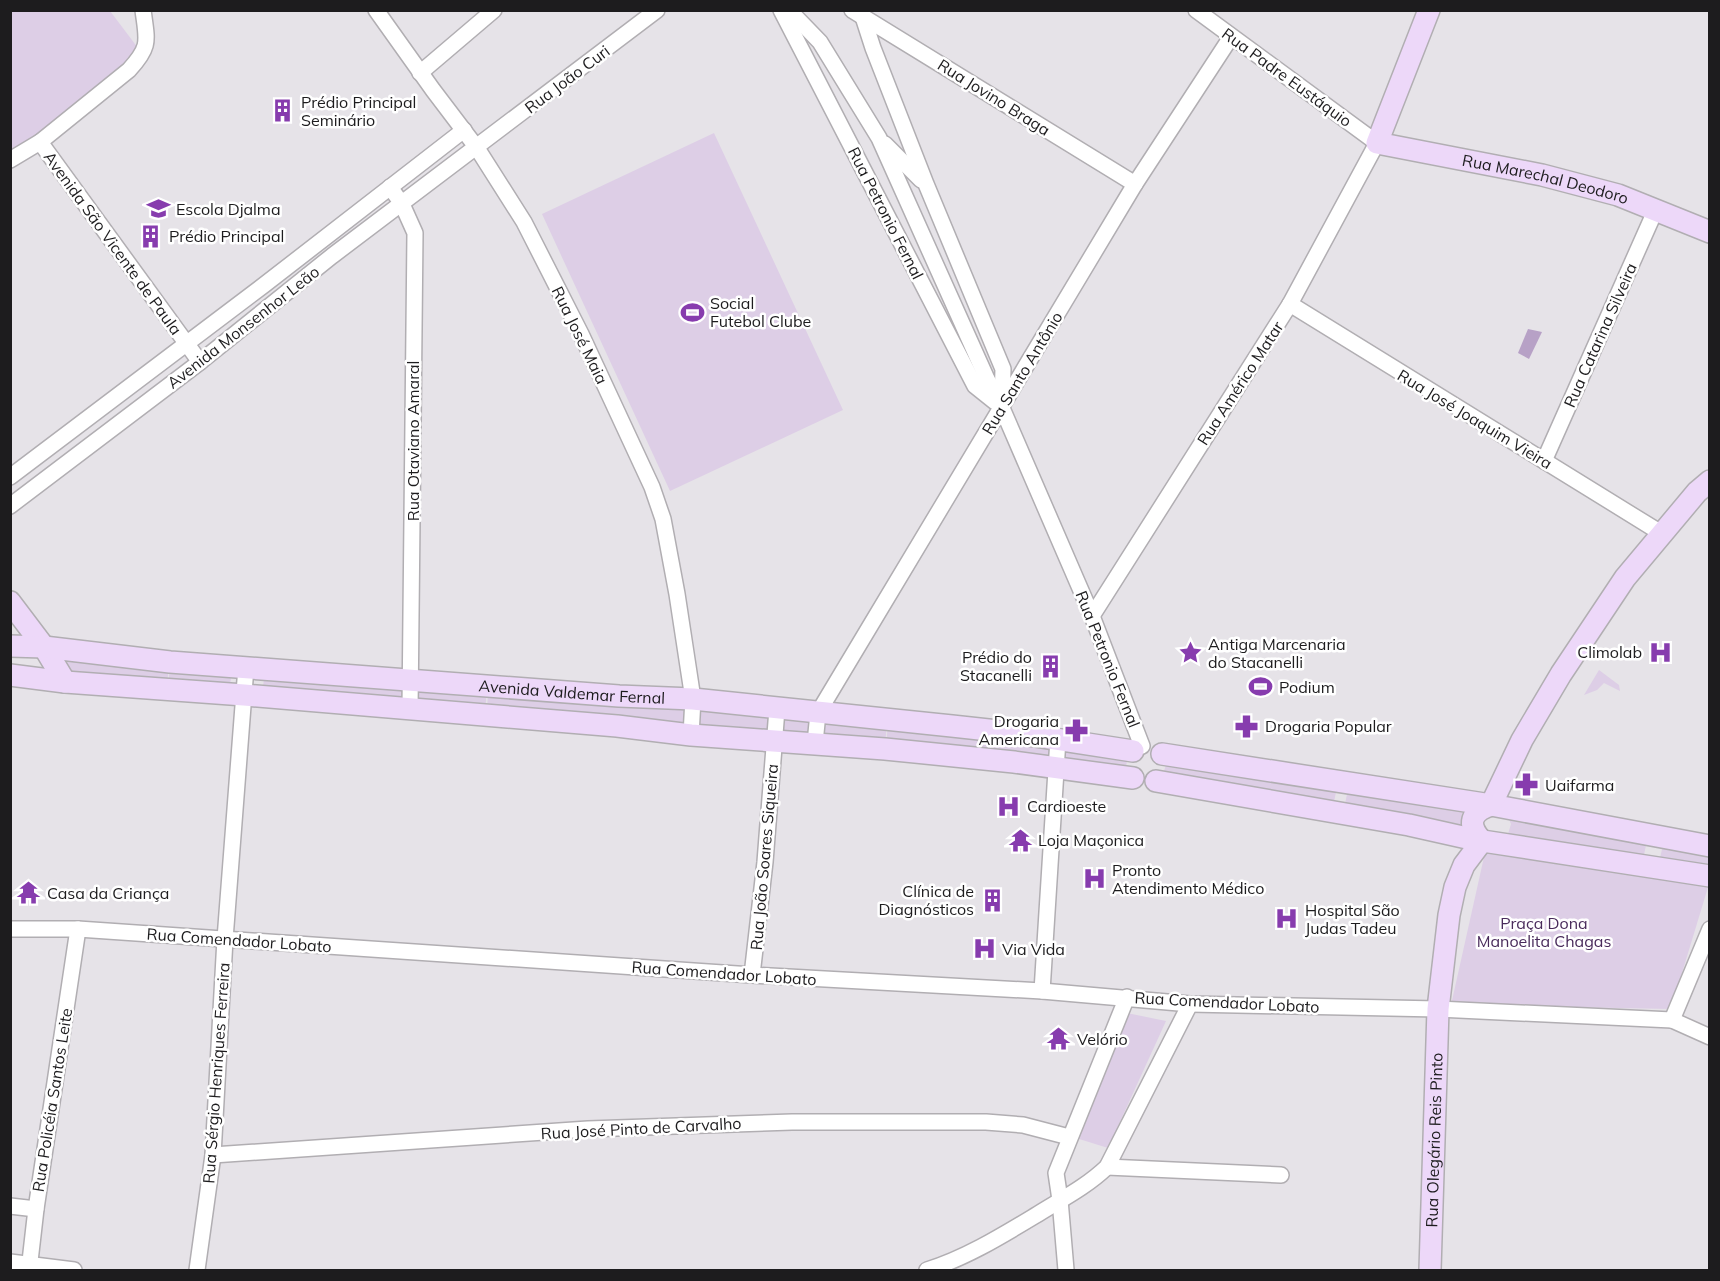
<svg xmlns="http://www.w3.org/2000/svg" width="1720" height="1281" font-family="Mulish,sans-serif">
<rect width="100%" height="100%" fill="#e6e3e8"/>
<g fill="#ddcee6">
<path d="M11 11H110L138 48 135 58 11 156Z"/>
<path d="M714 133 843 410 670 491 542 214Z"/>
<path d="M52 651 169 662 167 688 70 679Z"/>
<path d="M170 662 229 672 231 679 229 688 168 689Z"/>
<path d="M1599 670 1619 685 1620 691 1604 683 1597 690 1584 695Z"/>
<path d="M264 676 487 686 485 716 263 689Z"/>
<path d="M488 686 692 701 689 733 487 716Z"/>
<path d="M694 700 777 709 774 739 692 734Z"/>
<path d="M778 709 887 720 885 749 775 739Z"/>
<path d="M888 720 1128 755 1126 767 886 749Z"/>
<path d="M1166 765 1338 783 1332 811 1162 777Z"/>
<path d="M1349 785 1479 807 1467 829 1343 813Z"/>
<path d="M1507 815 1648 836 1642 864 1508 834 1511 824Z"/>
<path d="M1664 840 1709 848V872L1659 863Z"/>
<path d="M1486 848 1709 884 1671 1009 1451 1005Z"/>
<path d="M1122 1012 1166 1021 1108 1148 1076 1138Z"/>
</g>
<path fill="#b7a1c6" d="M1528 329 1542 332 1529 359 1518 353Z"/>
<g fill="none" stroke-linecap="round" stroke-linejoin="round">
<defs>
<g id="street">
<path d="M376 10 433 90 477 148 524 222 581 334 652 487 663 519 677 594 693 699 691 735"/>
<path d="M781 10 975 386 995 402"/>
<path d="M789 10 820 42 879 138 987 379 1002 408 1092 616 1142 746"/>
<path d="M852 10 1135 184"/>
<path d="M863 17 873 48 926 184 1003 369 1002 405"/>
<path d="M420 73 494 10"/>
<path d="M40 142 200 362"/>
<path d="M885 144 921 180"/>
<path d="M10 160 40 142 129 70C151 46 147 41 143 10"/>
<path d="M390 187 402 204 415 233 410 710"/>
<path d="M1290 304 1661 533"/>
<path d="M1544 461 1656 209"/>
<path d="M10 477 264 285 464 130"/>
<path d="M10 506 200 362 332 256 657 10"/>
<path d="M1092 616 1290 304 1377 143 1196 10"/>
<path d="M815 743 818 713 1135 184 1231 37"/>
<path d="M10 929H78L752 975 1042 991 1190 1004 1438 1009 1672 1020 1710 1037"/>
<path d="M752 975 765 862 777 709"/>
<path d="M1042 991 1058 739"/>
<path d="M1672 1020 1710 929"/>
<path d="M213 1155 588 1129 792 1122H986L1023 1125 1069 1137"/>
<path d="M1107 1167 1281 1175"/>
<path d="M10 1206 36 1209"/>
<path d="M10 1262 74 1270"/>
<path d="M29 1270 36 1209 78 929"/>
<path d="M197 1270 213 1155 225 939 246 667"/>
<path d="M927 1270C966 1258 1003 1235 1038 1214 1062 1199 1086 1187 1107 1167L1190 1004"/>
<path d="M1066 1270 1060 1200 1056 1173 1127 997"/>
</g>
<g id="secondary">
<path id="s1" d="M1429 10 1377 143 1542 175 1618 195 1710 232"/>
<path d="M10 602 44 647 65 682"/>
<path id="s2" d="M10 646 44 647 170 662 619 696 693 699 952 726 1016 733 1133 751"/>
<path d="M10 675 65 682 244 695 617 726 691 735 885 749 1014 762 1133 778"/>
<path d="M1162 754 1491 805 1710 846"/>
<path d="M1156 781 1409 825 1476 840 1710 876"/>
<path d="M1491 805 1522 740 1561 674 1625 578 1697 492 1710 481"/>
<path d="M1482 841C1466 824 1471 812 1491 805"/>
<path id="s3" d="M1430 1270 1438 1009 1449 915 1455 887 1464 865 1482 841"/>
</g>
</defs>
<use href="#street" stroke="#b1aeb2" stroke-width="18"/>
<use href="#secondary" stroke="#b1aeb2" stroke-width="24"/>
<use href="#street" stroke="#fff" stroke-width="15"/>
<use href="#secondary" stroke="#edd8f9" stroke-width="21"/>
</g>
<defs>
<symbol id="building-bare" viewBox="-9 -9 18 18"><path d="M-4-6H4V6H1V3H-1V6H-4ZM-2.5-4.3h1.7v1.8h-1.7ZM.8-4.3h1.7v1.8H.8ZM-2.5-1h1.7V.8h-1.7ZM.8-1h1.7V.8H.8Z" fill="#873cae" stroke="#fff" stroke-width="2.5" paint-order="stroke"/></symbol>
<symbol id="school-bare" viewBox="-9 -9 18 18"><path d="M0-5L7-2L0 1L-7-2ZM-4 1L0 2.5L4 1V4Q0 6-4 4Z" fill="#873cae" stroke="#fff" stroke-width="2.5" paint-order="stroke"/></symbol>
<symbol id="stadium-bare" viewBox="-9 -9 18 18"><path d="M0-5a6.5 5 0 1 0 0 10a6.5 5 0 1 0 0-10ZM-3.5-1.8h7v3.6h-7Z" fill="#873cae" stroke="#fff" stroke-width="2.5" paint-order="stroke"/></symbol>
<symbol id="hospital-bare" viewBox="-9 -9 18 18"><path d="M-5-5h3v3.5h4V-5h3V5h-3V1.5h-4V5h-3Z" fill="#873cae" stroke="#fff" stroke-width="2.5" paint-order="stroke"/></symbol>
<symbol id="sight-bare" viewBox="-9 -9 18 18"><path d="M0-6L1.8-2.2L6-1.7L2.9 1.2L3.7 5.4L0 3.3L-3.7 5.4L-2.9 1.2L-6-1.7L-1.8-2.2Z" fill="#873cae" stroke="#fff" stroke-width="2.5" paint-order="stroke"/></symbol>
<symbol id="pharmacy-bare" viewBox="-9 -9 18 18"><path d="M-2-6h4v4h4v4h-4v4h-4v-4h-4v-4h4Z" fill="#873cae" stroke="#fff" stroke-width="2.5" paint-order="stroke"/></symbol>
<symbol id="temple-bare" viewBox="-9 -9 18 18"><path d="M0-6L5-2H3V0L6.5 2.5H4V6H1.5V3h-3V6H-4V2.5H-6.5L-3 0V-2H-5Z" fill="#873cae" stroke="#fff" stroke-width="2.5" paint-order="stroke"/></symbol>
</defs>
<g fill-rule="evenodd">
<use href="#building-bare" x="266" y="94" width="33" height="33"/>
<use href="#school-bare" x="142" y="192" width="33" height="33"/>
<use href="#building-bare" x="134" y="220" width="33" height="33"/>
<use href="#stadium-bare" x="676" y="296" width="33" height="33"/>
<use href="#hospital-bare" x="1644" y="636" width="33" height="33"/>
<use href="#sight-bare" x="1174" y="636" width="33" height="33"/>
<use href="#building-bare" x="1034" y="650" width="33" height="33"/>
<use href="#stadium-bare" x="1244" y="670" width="33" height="33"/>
<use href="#pharmacy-bare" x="1230" y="710" width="33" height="33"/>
<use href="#pharmacy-bare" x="1060" y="714" width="33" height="33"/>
<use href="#pharmacy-bare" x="1510" y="768" width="33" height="33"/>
<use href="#hospital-bare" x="992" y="790" width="33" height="33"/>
<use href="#temple-bare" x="1004" y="824" width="33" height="33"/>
<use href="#hospital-bare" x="1078" y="862" width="33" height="33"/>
<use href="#temple-bare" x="12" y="876" width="33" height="33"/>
<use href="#building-bare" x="976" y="884" width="33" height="33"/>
<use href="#hospital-bare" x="1270" y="902" width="33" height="33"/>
<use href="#hospital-bare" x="968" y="932" width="33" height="33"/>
<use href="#temple-bare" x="1042" y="1022" width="33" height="33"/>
</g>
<g text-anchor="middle" stroke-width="5" stroke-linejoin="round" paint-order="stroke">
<g font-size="16" fill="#1d1c1e" stroke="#fff">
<text transform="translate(1287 77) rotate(36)" y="6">Rua Padre Eustáquio</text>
<text transform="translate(567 79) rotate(-37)" y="6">Rua João Curi</text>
<text transform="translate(994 97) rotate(32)" y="6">Rua Jovino Braga</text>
<text dy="6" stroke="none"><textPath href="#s1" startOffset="315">Rua Marechal Deodoro</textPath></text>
<text transform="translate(886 213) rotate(63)" y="6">Rua Petronio Fernal</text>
<text transform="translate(113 243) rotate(54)" y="6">Avenida São Vicente de Paula</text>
<text transform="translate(243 327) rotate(-38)" y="6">Avenida Monsenhor Leão</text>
<text transform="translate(580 335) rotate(64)" y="6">Rua José Maia</text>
<text transform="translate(1600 335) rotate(-66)" y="6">Rua Catarina Silveira</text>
<text transform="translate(1022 373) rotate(-59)" y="6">Rua Santo Antônio</text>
<text transform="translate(1240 383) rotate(-57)" y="6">Rua Américo Matar</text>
<text transform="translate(1475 419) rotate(31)" y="6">Rua José Joaquim Vieira</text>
<text transform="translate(413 441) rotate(-90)" y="6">Rua Otaviano Amaral</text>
<text transform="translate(1108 659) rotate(68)" y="6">Rua Petronio Fernal</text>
<text dy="6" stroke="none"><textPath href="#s2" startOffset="564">Avenida Valdemar Fernal</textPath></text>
<text transform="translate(764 857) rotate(-85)" y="6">Rua João Soares Siqueira</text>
<text transform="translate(239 940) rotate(4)" y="6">Rua Comendador Lobato</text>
<text transform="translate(724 973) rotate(4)" y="6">Rua Comendador Lobato</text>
<text transform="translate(1227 1002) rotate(3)" y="6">Rua Comendador Lobato</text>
<text transform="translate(216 1073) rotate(-86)" y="6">Rua Sérgio Henriques Ferreira</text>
<text transform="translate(52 1100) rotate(-81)" y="6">Rua Policéia Santos Leite</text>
<text transform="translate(641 1128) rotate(-3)" y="6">Rua José Pinto de Carvalho</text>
<text dy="6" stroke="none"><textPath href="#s3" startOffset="130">Rua Olegário Reis Pinto</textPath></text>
</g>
<g font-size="16" fill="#1d1c1e" stroke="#fff" text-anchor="start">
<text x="301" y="108">Prédio Principal<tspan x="301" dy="18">Seminário</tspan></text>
<text x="176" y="215">Escola Djalma</text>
<text x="169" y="242">Prédio Principal</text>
<text x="710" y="309">Social<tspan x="710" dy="18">Futebol Clube</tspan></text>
<text x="1208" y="650">Antiga Marcenaria<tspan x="1208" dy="18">do Stacanelli</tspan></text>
<text x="1642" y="658" text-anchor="end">Climolab</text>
<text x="1032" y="663" text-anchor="end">Prédio do<tspan x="1032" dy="18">Stacanelli</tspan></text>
<text x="1279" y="693">Podium</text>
<text x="1059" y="727" text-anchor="end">Drogaria<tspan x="1059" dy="18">Americana</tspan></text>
<text x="1265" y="732">Drogaria Popular</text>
<text x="1545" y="791">Uaifarma</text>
<text x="1027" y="812">Cardioeste</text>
<text x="1038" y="846">Loja Maçonica</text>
<text x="1112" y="876">Pronto<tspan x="1112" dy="18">Atendimento Médico</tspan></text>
<text x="974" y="897" text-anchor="end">Clínica de<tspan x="974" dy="18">Diagnósticos</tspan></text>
<text x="47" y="899">Casa da Criança</text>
<text x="1305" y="916">Hospital São<tspan x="1305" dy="18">Judas Tadeu</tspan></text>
<text x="1002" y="955">Via Vida</text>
<text x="1077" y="1045">Velório</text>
</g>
<g font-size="16" fill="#492b5b" stroke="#fff">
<text x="1544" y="929">Praça Dona<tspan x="1544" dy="18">Manoelita Chagas</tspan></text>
</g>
</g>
<rect width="1720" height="1281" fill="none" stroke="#1d1c1e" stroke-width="24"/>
</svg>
